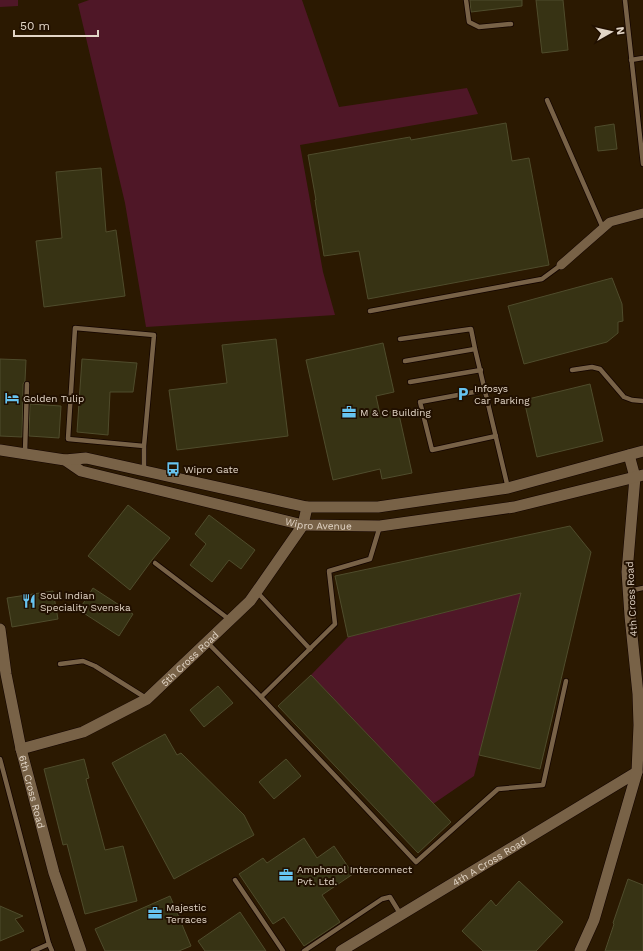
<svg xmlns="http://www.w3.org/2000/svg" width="643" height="951" font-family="'Work Sans',sans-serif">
<rect width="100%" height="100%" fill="#2b1901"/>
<g fill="#4f1727">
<path d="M0 0H18V6L0 7Z"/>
<path d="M89 0H302L339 107 467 88 478 114 300 145 323 272 335 315 146 327 125 203 78 4Z"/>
<path d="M521 593 474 776 433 804 311 675 348 637Z"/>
</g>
<g fill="#373314" stroke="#4f4c2c">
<path d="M470 0H522V6L471 12Z"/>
<path d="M536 0H563L568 50 542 53Z"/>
<path d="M506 123 512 161 529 158 549 265 368 299 359 251 324 256 315 200H316L308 155 410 137 411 140Z"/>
<path d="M614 124 617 149 598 151 595 127Z"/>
<path d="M101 168 106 232 116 230 125 296 44 307 36 241 62 238 56 172Z"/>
<path d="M612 278 622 304 623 321 618 322V333L607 342 524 364 508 306Z"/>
<path d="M276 339 288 436 177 450 169 390 227 383 222 345Z"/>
<path d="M383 343 394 392 376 396 380 414 398 410 412 473 382 479 380 469 333 480 306 360Z"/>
<path d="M0 359 26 360 25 381 23 384 22 437 0 436Z"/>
<path d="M82 359 137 363 133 392H110L108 435 77 432Z"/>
<path d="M590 384 603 441 537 457 524 400Z"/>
<path d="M30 404 61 406 59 438 29 436Z"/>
<path d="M128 505 170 538 152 560 130 590 88 556Z"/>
<path d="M209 515 255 550 241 569 229 560 212 582 190 565 206 544 195 534Z"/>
<path d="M570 526 591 552 540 769 479 755 521 593 348 637 335 576Z"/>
<path d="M93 588 133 614 119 636 79 610Z"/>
<path d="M53 591 58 619 12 627 7 598Z"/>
<path d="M311 675 451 822 418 853 278 706Z"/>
<path d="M218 686 233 703 204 727 190 710Z"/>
<path d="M165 734 177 755 181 753 244 815 254 835 174 879 112 763Z"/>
<path d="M84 759 89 778 86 779 105 850 123 846 137 901 85 914 67 844 63 845 44 769Z"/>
<path d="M286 759 301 776 274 799 259 782Z"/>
<path d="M304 838 317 858 334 846 353 874 322 895 340 922 304 946 284 917 273 924 239 874 263 858 267 863Z"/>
<path d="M628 879 643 885V951H605L614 924 613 923Z"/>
<path d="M519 881 563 922 536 951H483L462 931 491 900 496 906Z"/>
<path d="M170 896 191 946 179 951H105L95 929Z"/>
<path d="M0 906 23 916 15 919 24 931 0 941Z"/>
<path d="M240 912 266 951H205L198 941Z"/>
</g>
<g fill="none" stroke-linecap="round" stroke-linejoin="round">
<defs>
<g id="service">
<path d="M466 0 469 22 479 27 511 24"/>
<path d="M625 0 643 164"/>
<path d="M631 60 643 58"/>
<path d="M547 100 603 228"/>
<path d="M370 311 542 279 561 265"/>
<path d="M400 339 471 329 475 349 508 488"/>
<path d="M405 361 475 349"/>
<path d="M572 370 592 367 600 369 624 397 632 400 643 401"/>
<path d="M410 382 481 370"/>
<path d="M485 390 420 402 432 450 496 436"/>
<path d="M25 453 27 384"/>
<path d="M144 470V446L154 335 75 328 68 439 144 446"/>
<path d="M155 563 230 620"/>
<path d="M629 591 643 588"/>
<path d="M257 592 310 649"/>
<path d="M207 642 261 697 416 862 498 789 543 785 566 681"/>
<path d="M60 664 83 661 95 666 146 698"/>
<path d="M261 697 335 624 329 571 370 559 380 526"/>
<path d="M0 759 49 944 52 951"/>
<path d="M235 880 283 951"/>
<path d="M33 951 49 944"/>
<path d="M304 951 382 899 390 897 401 915"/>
</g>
<path id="minor" d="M561 265 610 222 643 213"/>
<g id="tertiary">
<path id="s1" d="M0 629 6 674 21 749 54 873 81 951"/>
<path id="s2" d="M21 749 83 732 147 699 250 601 303 525 307 507"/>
<path id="s3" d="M341 951 637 772"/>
<path d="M580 951 594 920 637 772 639 725 638 694 630 616 627 572 635 477 629 455"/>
</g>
<g id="secondary">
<path id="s4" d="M0 450 65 460 81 471 303 525 380 526 514 507 643 475"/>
<path d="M65 460 86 458 307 507H378L508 488 643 451"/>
</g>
</defs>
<use href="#service" stroke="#130400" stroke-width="6"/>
<use href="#minor" stroke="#130400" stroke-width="10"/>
<use href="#tertiary" stroke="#130400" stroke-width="12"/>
<use href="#secondary" stroke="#130400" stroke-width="12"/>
<use href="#service" stroke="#786247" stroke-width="4.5"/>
<use href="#minor" stroke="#786247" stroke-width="9"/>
<use href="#tertiary" stroke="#786247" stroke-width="11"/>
<use href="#secondary" stroke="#786247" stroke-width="11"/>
</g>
<defs>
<symbol id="parking-bare" viewBox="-9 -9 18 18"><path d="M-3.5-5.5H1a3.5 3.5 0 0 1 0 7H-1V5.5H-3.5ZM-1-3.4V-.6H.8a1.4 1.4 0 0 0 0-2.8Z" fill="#67c4f0" stroke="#211000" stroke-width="2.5" paint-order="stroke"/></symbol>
<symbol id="hotel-bare" viewBox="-9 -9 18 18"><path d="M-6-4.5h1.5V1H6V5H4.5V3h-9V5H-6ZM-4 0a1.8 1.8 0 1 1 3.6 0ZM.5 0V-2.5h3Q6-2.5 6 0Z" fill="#67c4f0" stroke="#211000" stroke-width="2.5" paint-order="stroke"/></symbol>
<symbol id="office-bare" viewBox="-9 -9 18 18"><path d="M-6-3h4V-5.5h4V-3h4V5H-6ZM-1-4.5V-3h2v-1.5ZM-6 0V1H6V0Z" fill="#67c4f0" stroke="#211000" stroke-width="2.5" paint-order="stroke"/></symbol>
<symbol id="bus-bare" viewBox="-9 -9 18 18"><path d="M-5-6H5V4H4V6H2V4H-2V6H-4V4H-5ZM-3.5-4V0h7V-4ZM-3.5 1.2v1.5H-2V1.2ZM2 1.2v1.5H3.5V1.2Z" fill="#67c4f0" stroke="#211000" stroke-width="2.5" paint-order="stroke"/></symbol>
<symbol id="restaurant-bare" viewBox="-9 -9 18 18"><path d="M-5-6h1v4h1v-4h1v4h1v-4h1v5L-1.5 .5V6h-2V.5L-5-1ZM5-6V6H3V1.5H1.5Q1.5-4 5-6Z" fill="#67c4f0" stroke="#211000" stroke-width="2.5" paint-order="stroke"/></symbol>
</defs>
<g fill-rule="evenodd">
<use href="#parking-bare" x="453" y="384" width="20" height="20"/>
<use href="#hotel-bare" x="2" y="388" width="20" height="20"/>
<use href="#office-bare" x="339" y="402" width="20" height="20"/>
<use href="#bus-bare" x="163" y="459" width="20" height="20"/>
<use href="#restaurant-bare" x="19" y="591" width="20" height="20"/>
<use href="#office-bare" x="276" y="865" width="20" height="20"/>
<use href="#office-bare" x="145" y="903" width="20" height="20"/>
</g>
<g text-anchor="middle" stroke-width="4" stroke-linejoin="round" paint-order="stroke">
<g font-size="10" fill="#e2d5c6" stroke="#211000" text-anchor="start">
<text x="474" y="392">Infosys<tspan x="474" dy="12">Car Parking</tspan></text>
<text x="23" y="402">Golden Tulip</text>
<text x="360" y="416">M &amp; C Building</text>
<text x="184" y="473">Wipro Gate</text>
<text x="40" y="599">Soul Indian<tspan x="40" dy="12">Speciality Svenska</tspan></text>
<text x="297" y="873">Amphenol Interconnect<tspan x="297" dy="12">Pvt. Ltd.</tspan></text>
<text x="166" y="911">Majestic<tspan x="166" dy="12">Terraces</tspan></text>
</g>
<g font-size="10" fill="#e2d5c6" stroke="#211000">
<text dy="4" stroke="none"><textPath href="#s4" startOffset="329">Wipro Avenue</textPath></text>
<text transform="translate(631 599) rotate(-93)" y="4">4th Cross Road</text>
<text dy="4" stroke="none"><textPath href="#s2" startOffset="195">5th Cross Road</textPath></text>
<text dy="4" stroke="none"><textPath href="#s1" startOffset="166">6th Cross Road</textPath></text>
<text dy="4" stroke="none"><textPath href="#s3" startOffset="173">4th A Cross Road</textPath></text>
</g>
</g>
<g transform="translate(611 32) rotate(82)" stroke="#211000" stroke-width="3" paint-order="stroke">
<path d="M0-3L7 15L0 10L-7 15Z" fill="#e2d5c6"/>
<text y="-6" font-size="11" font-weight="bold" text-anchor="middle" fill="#e2d5c6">N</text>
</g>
<path d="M14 30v6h84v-6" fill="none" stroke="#e2d5c6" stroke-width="2"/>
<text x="20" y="30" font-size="12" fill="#e2d5c6" stroke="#211000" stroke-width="3" paint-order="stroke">50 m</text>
</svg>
